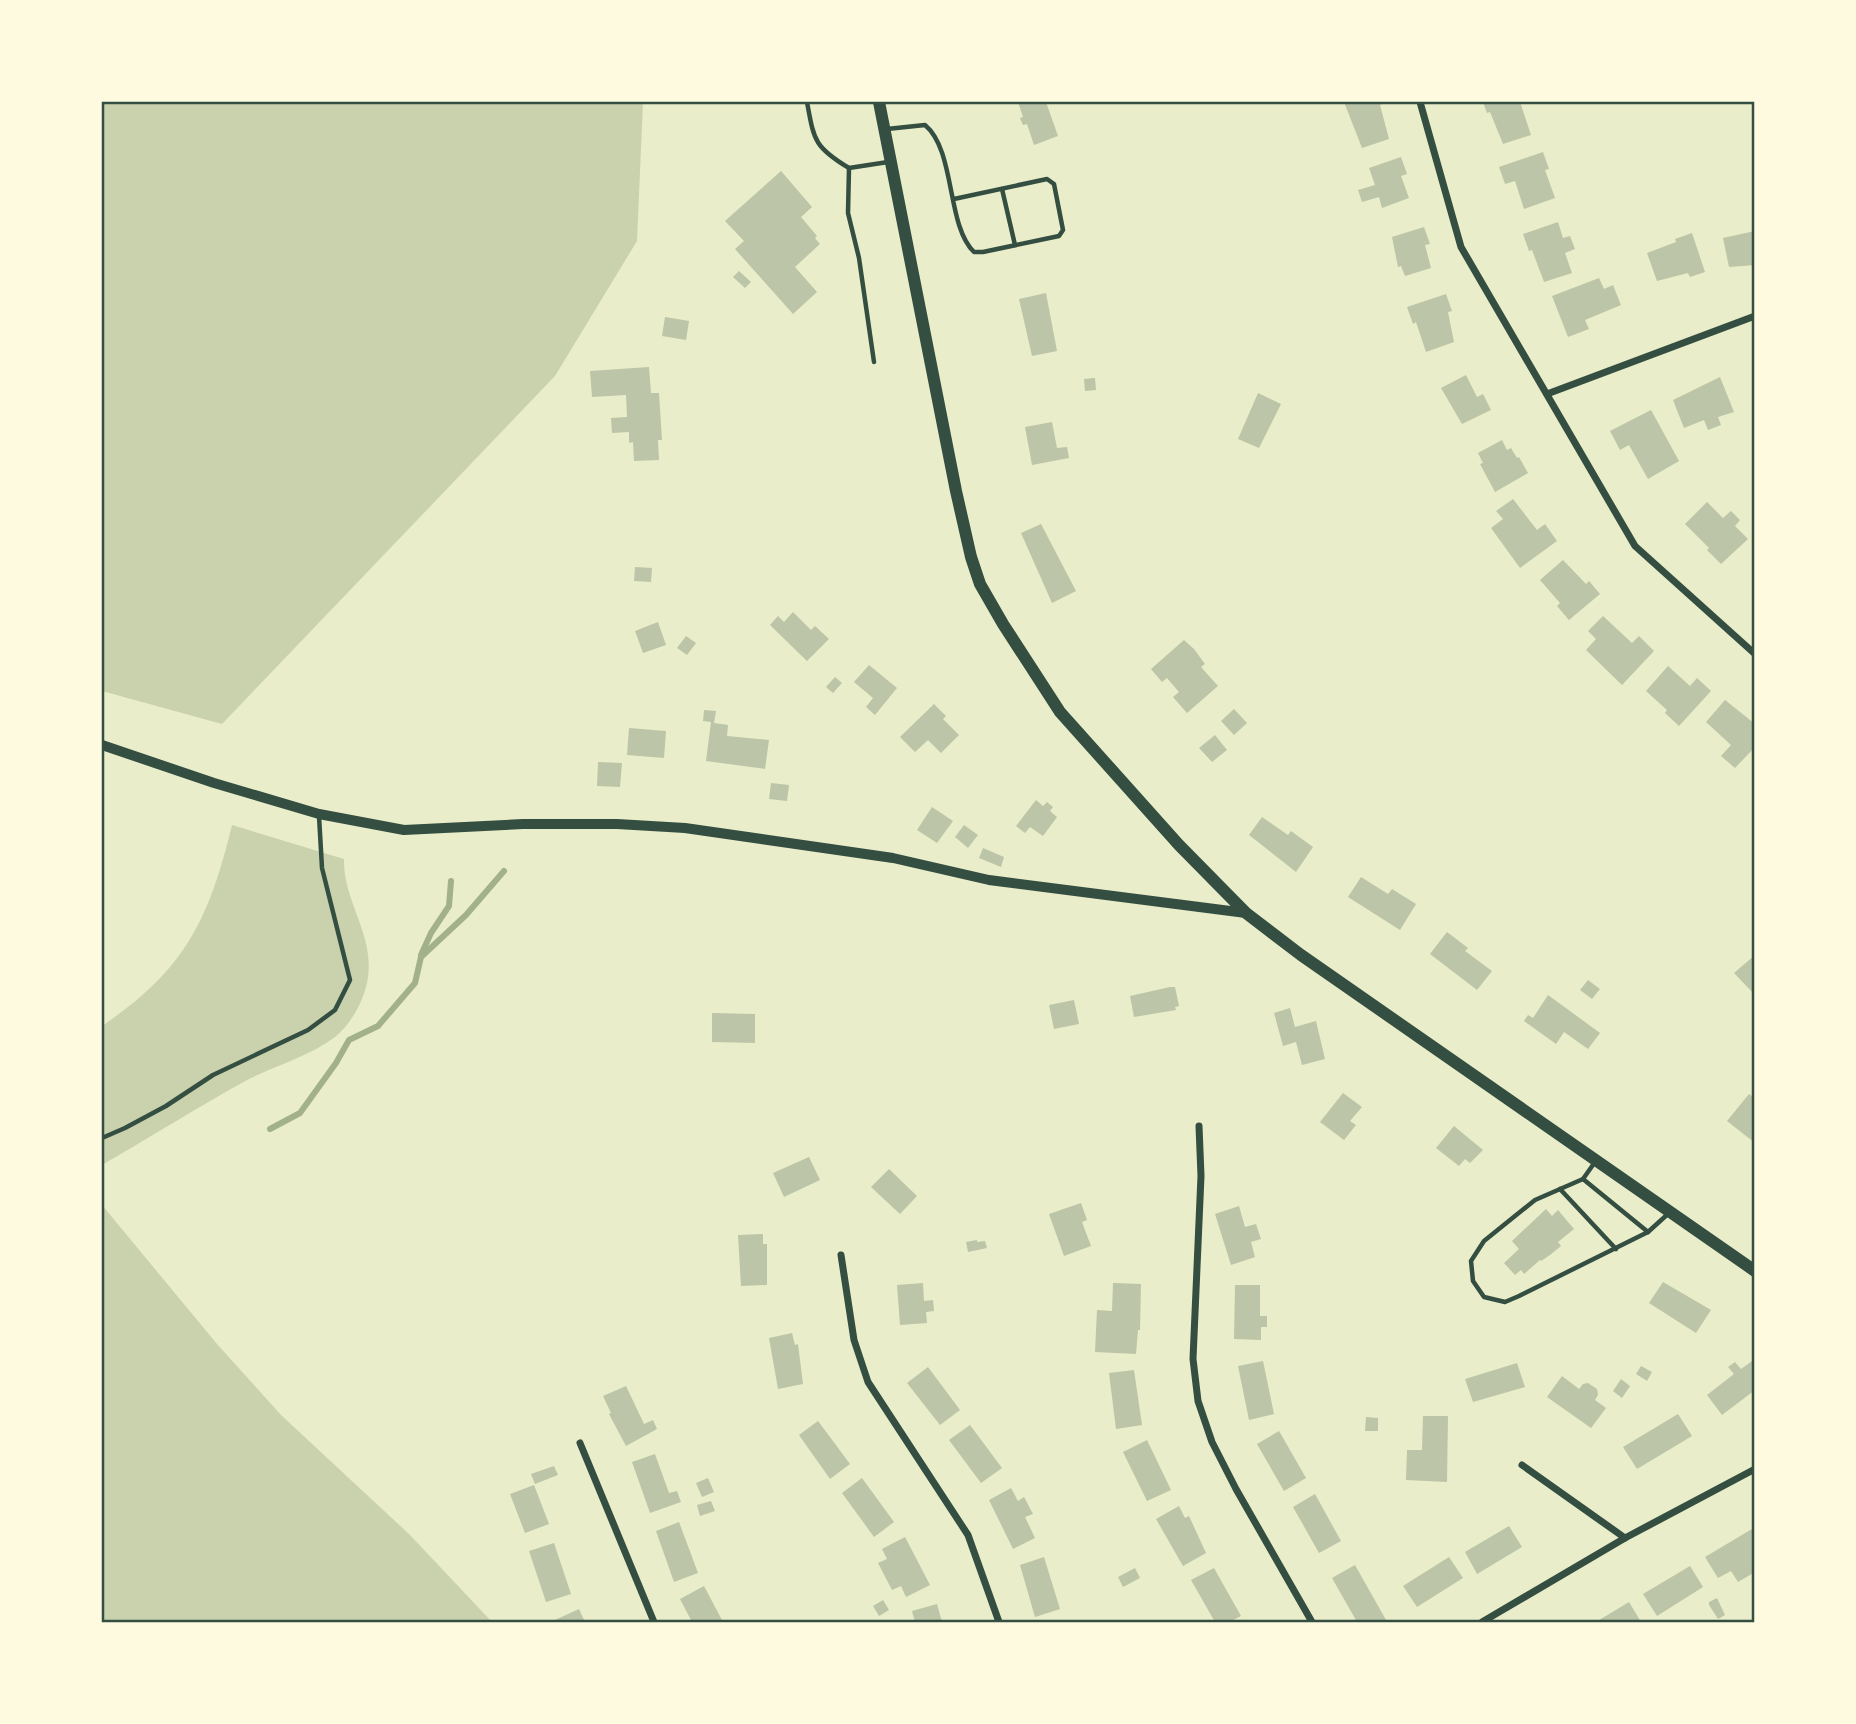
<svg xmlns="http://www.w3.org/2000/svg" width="1856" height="1724" font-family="'Exo 2',sans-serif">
<rect width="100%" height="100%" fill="#e9edc9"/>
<g fill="#cad2ad">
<path d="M102 102H643L637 241 555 376 222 724 102 691Z"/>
<path d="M232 825 344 859C343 901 374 934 368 977 365 999 352 1023 335 1037 310 1056 277 1065 249 1079 199 1106 151 1137 102 1165V1026C185 970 209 920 232 825Z"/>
<path d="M102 1205 217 1344 281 1415 410 1535 492 1622H102Z"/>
</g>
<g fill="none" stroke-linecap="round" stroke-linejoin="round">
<g stroke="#a3b18a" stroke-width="6">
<path d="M421 955 431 933 449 906 451 881"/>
<path d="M270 1129 300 1113 336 1063 349 1040 378 1026 415 983 421 957 466 915 504 871"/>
</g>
</g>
<g fill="#bcc5a7">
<path d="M1018 102H1046L1058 136 1034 145 1027 124 1023 125 1020 118 1023 117Z"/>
<path d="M1344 102H1388L1380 105 1389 139 1362 148Z"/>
<path d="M1483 102H1520L1531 135 1503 144 1490 112 1487 113Z"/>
<path d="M1543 152 1549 169 1545 170 1555 198 1524 209 1515 181 1505 184 1499 167Z"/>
<path d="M1401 157 1407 174 1401 176 1409 198 1382 208 1379 197 1362 202 1358 190 1375 185 1369 168Z"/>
<path d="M781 171 812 207 801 217 817 236 815 238 820 244 795 267 817 292 793 314 735 249 744 241 725 221Z"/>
<path d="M1558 222 1563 238 1570 236 1575 249 1565 253 1572 273 1544 282 1532 250 1529 251 1523 234Z"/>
<path d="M1424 227 1430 244 1425 245 1431 268 1405 276 1401 266 1398 267 1392 237Z"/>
<path d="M1755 231V265L1729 267 1723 238Z"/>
<path d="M1692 233 1705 272 1690 277 1688 273 1657 281 1647 253 1676 242 1675 239Z"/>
<path d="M739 271 751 282 745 288 733 277Z"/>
<path d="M1599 278 1604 289 1613 285 1621 305 1585 320 1589 329 1568 337 1552 296Z"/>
<path d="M1046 293 1057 351 1032 356 1019 299Z"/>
<path d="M1446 294 1452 311 1448 312 1454 342 1426 352 1416 322 1413 324 1407 307Z"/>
<path d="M665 317 689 321 686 340 662 336Z"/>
<path d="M649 367 651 393H659L662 440H658L659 460 634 461 633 442 629 443V432L612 433 611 418 627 417 626 395 592 397 590 371Z"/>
<path d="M1466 375 1477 397 1483 394 1491 410 1462 424 1441 388Z"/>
<path d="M1720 377 1734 412 1718 417 1721 425 1708 430 1704 420 1684 428 1673 400Z"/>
<path d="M1095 378 1096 390 1085 391 1084 379Z"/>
<path d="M1258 393 1281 404 1259 448 1238 439Z"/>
<path d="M1651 410 1679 461 1648 479 1629 445 1620 450 1610 431Z"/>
<path d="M1052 422 1057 448 1067 447 1069 458 1032 465 1025 427Z"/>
<path d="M1502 440 1507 450 1511 448 1517 458 1519 457 1528 473 1495 492 1480 464 1483 463 1478 453Z"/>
<path d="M1513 499 1537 530 1545 524 1557 541 1520 568 1491 528 1503 519 1496 511Z"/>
<path d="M1707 502 1723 518 1731 511 1740 520 1735 526 1748 539 1721 564 1707 550 1709 548 1685 524Z"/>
<path d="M1041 524 1076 591 1052 603 1021 533Z"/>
<path d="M1563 560 1586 584 1589 581 1600 594 1569 620 1557 606 1560 603 1540 580Z"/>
<path d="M635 567 652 568 651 582 634 581Z"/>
<path d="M793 612 811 630 815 626 829 639 807 661 770 625 778 616 784 622Z"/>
<path d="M1603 616 1632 643 1639 636 1654 651 1622 685 1586 650 1596 639 1588 631Z"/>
<path d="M658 622 666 645 643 653 635 631Z"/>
<path d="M686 636 696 643 687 655 677 648Z"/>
<path d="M1184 640 1194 649 1205 664 1201 667 1218 686 1187 713 1173 697 1179 692 1167 678 1162 682 1151 669Z"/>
<path d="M869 665 897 688 875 715 866 707 873 698 854 682Z"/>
<path d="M1668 666 1690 686 1697 678 1711 691 1679 726 1665 713 1667 710 1646 691Z"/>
<path d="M835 677 842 683 833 693 826 687Z"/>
<path d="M1725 700 1755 724V747L1735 768 1721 756 1731 745 1706 722Z"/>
<path d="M934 704 946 716 943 719 959 735 941 753 928 740 915 752 900 737Z"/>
<path d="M1234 709 1247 723 1234 735 1221 721Z"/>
<path d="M704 710 716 711 714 723 728 725 727 736 769 740 765 769 706 761 711 722 703 721Z"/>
<path d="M629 728 666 731 664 758 627 755Z"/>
<path d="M1215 735 1227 750 1212 762 1199 748Z"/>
<path d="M598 762 622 763 620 787 597 786Z"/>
<path d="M771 783 789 785 787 801 769 799Z"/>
<path d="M1036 800 1043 806 1047 802 1053 807 1050 811 1057 817 1043 836 1030 827 1025 833 1016 826Z"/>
<path d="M932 807 953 821 937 843 917 830Z"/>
<path d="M1262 817 1288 835 1291 831 1313 847 1296 872 1249 835Z"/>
<path d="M964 825 978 835 968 848 955 837Z"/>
<path d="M983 848 1004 857 1001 867 979 858Z"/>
<path d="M1361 877 1388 894 1392 889 1416 904 1400 930 1348 897Z"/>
<path d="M1447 932 1468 948 1465 951 1492 971 1477 990 1430 954Z"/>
<path d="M1755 955V995L1734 973Z"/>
<path d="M1588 980 1600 989 1592 999 1580 990Z"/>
<path d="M1170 987H1175L1179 1006 1175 1007 1176 1010 1134 1017 1130 996Z"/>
<path d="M1548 995 1600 1033 1588 1049 1564 1032 1556 1044 1524 1021 1528 1015 1533 1018Z"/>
<path d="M1074 1000 1079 1024 1054 1029 1049 1005Z"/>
<path d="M1290 1008 1295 1027 1316 1021 1325 1059 1302 1065 1296 1042 1283 1046 1274 1013Z"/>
<path d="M712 1013 755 1014V1043L712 1042Z"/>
<path d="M1343 1093 1362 1107 1350 1121 1356 1125 1344 1140 1320 1122Z"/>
<path d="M1749 1094 1755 1098V1143L1727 1121Z"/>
<path d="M1454 1126 1483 1150 1470 1163 1465 1159 1459 1166 1436 1148Z"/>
<path d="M809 1157 820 1180 784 1197 773 1173Z"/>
<path d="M889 1169 917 1196 900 1214 871 1187Z"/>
<path d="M1081 1203 1087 1220 1082 1222 1091 1246 1064 1256 1049 1214Z"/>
<path d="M1239 1206 1245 1227 1256 1224 1261 1239 1251 1242 1255 1257 1231 1265 1215 1214Z"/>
<path d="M1546 1209 1552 1216 1558 1210 1574 1229 1558 1242 1561 1246 1550 1255 1541 1261 1540 1260 1524 1274 1521 1270 1515 1275 1504 1263 1519 1249 1512 1241Z"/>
<path d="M763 1234V1244H767V1285L741 1286 738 1235Z"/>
<path d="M977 1240V1242L985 1241 987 1248 968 1252 966 1242Z"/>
<path d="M1663 1282 1711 1310 1696 1333 1649 1303Z"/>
<path d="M923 1283 924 1301 933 1300 934 1311 926 1312 927 1323 900 1325 897 1285Z"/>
<path d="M1113 1283 1141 1284 1140 1330H1138L1136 1354 1095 1352 1097 1310 1112 1311Z"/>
<path d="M1235 1285H1260V1316H1267V1327H1261V1340L1234 1339Z"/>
<path d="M792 1333 795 1345 798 1344 803 1384 778 1389 769 1338Z"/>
<path d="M1755 1359V1390L1722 1415 1707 1395 1734 1374 1728 1367 1735 1362 1741 1369Z"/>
<path d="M1263 1361 1274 1414 1249 1420 1238 1366Z"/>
<path d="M1517 1363 1525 1387 1473 1402 1465 1379Z"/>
<path d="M1641 1366 1652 1372 1647 1381 1636 1374Z"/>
<path d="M928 1367 960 1410 940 1425 907 1383Z"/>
<path d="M1134 1370 1142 1425 1116 1429 1109 1373Z"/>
<path d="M1562 1376 1579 1389 1583 1384 1588 1383 1597 1389 1598 1395 1595 1400 1606 1408 1591 1428 1547 1397Z"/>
<path d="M1621 1379 1630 1386 1622 1398 1613 1391Z"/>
<path d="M626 1386 644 1424 653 1420 657 1429 626 1446 609 1414 611 1413 603 1396Z"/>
<path d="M1678 1414 1692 1436 1637 1469 1623 1447Z"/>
<path d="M1423 1416H1448L1447 1482 1406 1480 1407 1450H1422Z"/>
<path d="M1366 1417 1378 1418V1431H1365Z"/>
<path d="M818 1421 850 1464 830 1479 799 1435Z"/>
<path d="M970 1425 1002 1468 981 1483 949 1440Z"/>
<path d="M1279 1431 1306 1478 1284 1491 1257 1444Z"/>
<path d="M1147 1440 1171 1490 1147 1501 1123 1452Z"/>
<path d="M655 1454 669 1493 677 1491 681 1502 650 1513 632 1462Z"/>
<path d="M554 1466 558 1475 535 1484 531 1474Z"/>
<path d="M708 1478 714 1492 702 1497 696 1483Z"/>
<path d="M862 1478 894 1522 874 1537 842 1493Z"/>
<path d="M534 1485 549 1524 525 1533 510 1494Z"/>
<path d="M1011 1488 1018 1501 1024 1497 1033 1514 1025 1517 1035 1538 1013 1549 989 1500Z"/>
<path d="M1315 1494 1341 1541 1319 1553 1293 1507Z"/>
<path d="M711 1501 715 1511 700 1516 697 1505Z"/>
<path d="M1179 1506 1185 1518 1189 1516 1206 1553 1183 1566 1156 1519Z"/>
<path d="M679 1522 698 1573 674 1582 656 1531Z"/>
<path d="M1509 1526 1522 1547 1477 1574 1465 1552Z"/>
<path d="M1752 1529 1755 1533V1572L1738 1582 1731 1571 1718 1578 1705 1557Z"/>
<path d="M905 1537 930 1585 906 1597 901 1586 892 1590 878 1563 887 1559 882 1549Z"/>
<path d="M554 1543 571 1594 546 1602 529 1551Z"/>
<path d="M1044 1557 1060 1609 1035 1617 1020 1565Z"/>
<path d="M1449 1557 1463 1578 1417 1607 1403 1586Z"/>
<path d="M1355 1565 1386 1620 1383 1622H1357L1332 1578Z"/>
<path d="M1690 1566 1703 1587 1657 1616 1643 1594Z"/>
<path d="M1135 1568 1140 1578 1123 1587 1118 1577Z"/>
<path d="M1214 1568 1241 1616 1229 1622H1215L1191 1580Z"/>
<path d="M704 1586 723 1622H692L680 1599Z"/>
<path d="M1717 1598 1725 1615 1718 1619 1709 1605V1602Z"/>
<path d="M883 1600 889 1610 879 1616 873 1606Z"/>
<path d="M1629 1602 1641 1622H1596Z"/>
<path d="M937 1604 942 1622H915L912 1611Z"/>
<path d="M579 1609 585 1622H556L555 1620Z"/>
</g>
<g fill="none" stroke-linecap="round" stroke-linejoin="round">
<g stroke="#344e41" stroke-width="4.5">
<path d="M807 102C814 140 814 147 849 168"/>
<path d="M887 129 925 125C956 151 946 225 974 252H983L1059 236 1063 230 1054 184 1047 179 954 199"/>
<path d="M1002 189 1015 245"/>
<path d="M874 362 859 258 848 213 849 168 888 162"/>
<path d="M102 1138 125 1128 166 1106 213 1075 308 1030 335 1010 350 980 322 868 319 816"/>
<path d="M1595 1162 1583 1179 1535 1200 1484 1241 1471 1261 1473 1281 1484 1297 1505 1302 1519 1296 1648 1232 1669 1213"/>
<path d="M1583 1179 1648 1232"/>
<path d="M1560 1189 1616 1249"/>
</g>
<g stroke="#344e41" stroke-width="7">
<path d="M1420 102 1461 247 1635 546 1755 654"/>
<path d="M1547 394 1755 316"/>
<path d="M1199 1126 1201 1176 1193 1359 1198 1401 1212 1442 1236 1489 1312 1622"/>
<path d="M841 1255 854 1340 868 1382 968 1535 999 1622"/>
<path d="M580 1443 654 1622"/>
<path d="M1522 1465 1625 1538"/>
<path d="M1482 1622 1625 1538 1755 1469"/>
</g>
<path stroke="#344e41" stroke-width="10" d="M102 745 214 783 319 814 404 830 523 824H617L685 828 893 858 989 880 1246 913"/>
<path stroke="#344e41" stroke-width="12" d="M879 102 956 491 971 557 980 584 1003 624 1060 712 1179 845 1246 913 1301 955 1755 1271"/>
</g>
<rect width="1856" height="1724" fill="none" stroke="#fefae0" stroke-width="206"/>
<rect x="103" y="103" width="1650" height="1518" fill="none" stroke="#344e41" stroke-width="2.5"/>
</svg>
